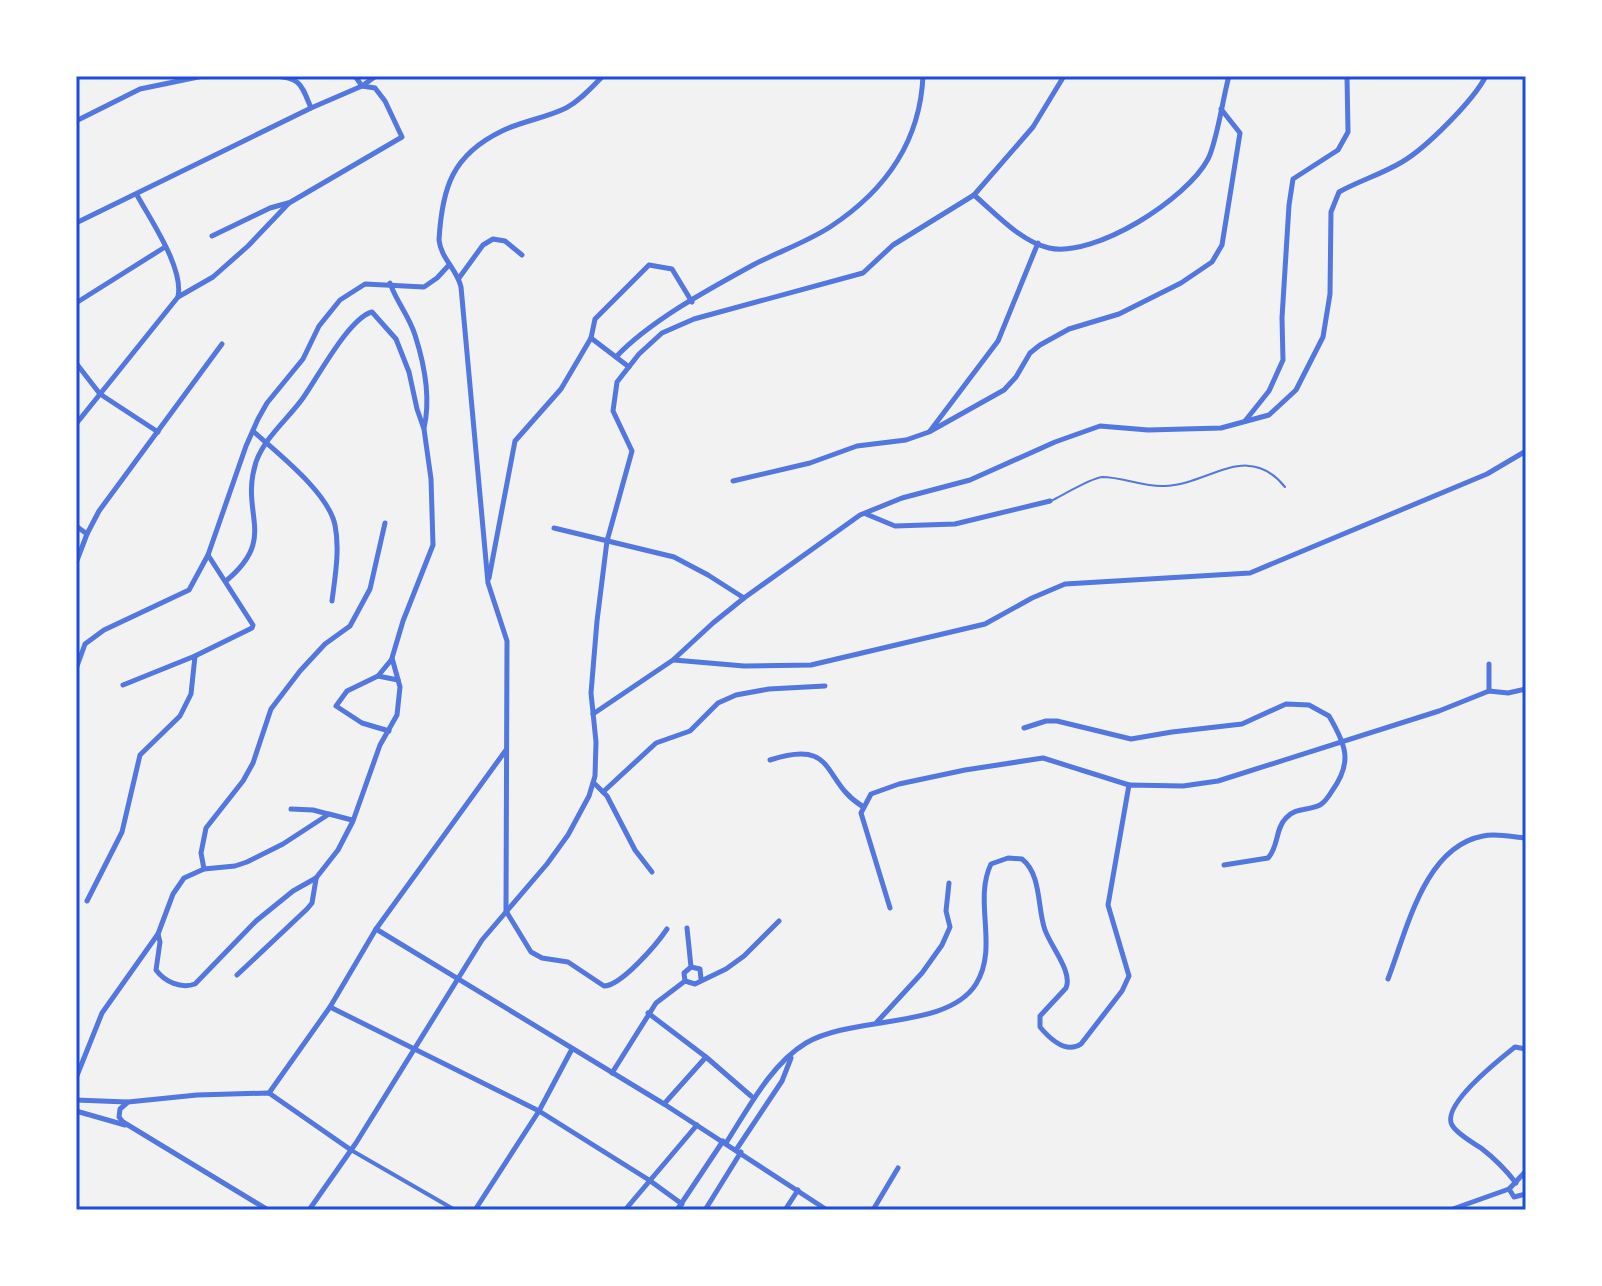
<svg xmlns="http://www.w3.org/2000/svg" width="1602" height="1286" font-family="Georgia,serif">
<rect width="100%" height="100%" fill="#f2f2f2"/>
<g fill="none" stroke-linecap="round" stroke-linejoin="round">
<path stroke="#5277de" stroke-width="2" d="M1051 501C1063 495 1091 478 1102 477 1122 477 1144 487 1164 486 1209 485 1247 440 1285 487"/>
<path stroke="#5277de" stroke-width="4" d="M351 1150 455 1210"/>
<g stroke="#5277de" stroke-width="5">
<path d="M274 76C301 78 301 84 311 108"/>
<path d="M603 76C592 87 581 100 566 108 546 118 522 121 502 131 452 155 442 188 439 240 441 259 457 269 461 287L488 583 507 641 506 911 531 952 542 958 568 962 604 986C621 986 657 944 667 929"/>
<path d="M76 121 140 89 203 76"/>
<path d="M974 195C995 213 1021 242 1049 248 1095 258 1187 199 1208 159 1217 142 1223 97 1229 76"/>
<path d="M76 223 311 108 362 86 376 76"/>
<path d="M212 236 270 208 288 203"/>
<path d="M459 278 483 245 493 239 505 241 522 255"/>
<path d="M390 283C396 301 409 316 415 335 424 363 431 398 424 428"/>
<path d="M178 297 213 277 248 246 289 203 402 137 385 101 375 88 362 86 355 76"/>
<path d="M76 303 165 247"/>
<path d="M591 338 629 367"/>
<path d="M616 357C650 321 709 289 753 265 778 252 807 242 830 227 885 191 920 143 923 76"/>
<path d="M76 363 100 394 158 432"/>
<path d="M1245 421 1269 391 1283 360 1282 318 1289 205 1293 179 1338 150 1348 132 1347 76"/>
<path d="M76 424 178 297C184 268 151 221 137 195"/>
<path d="M253 431C277 453 328 492 335 525 340 550 335 577 332 601"/>
<path d="M930 431 998 341 1038 243"/>
<path d="M733 481 810 463 857 446 906 440 929 432 1004 390 1016 377 1030 353 1040 345 1069 329 1119 314 1181 283 1212 262 1222 245 1240 133 1221 109"/>
<path d="M866 514 895 526 955 524 1050 501"/>
<path d="M76 526 87 534"/>
<path d="M554 528 674 557 708 575 744 598"/>
<path d="M76 563 87 534 99 511 222 344"/>
<path d="M489 578 515 441 561 389 591 338 595 319 649 265 672 269 692 302"/>
<path d="M674 660 744 666 811 665 985 624 1032 598 1065 584 1250 573 1487 474 1526 451"/>
<path d="M1489 664V691"/>
<path d="M76 669 85 644 104 630 189 590 208 555 246 446 258 419 267 403 303 359 319 326 340 300 365 284 424 287 437 278 449 265"/>
<path d="M378 676 398 680"/>
<path d="M123 685 195 656 252 628 253 625 208 555"/>
<path d="M593 714 673 660 713 623 744 598 860 515 902 498 970 480 1055 442 1100 426 1148 430 1221 428 1269 415 1296 390 1323 337 1330 294 1331 212 1339 192C1359 181 1382 174 1402 162 1426 148 1473 101 1486 76"/>
<path d="M1024 728 1046 721H1057L1131 739 1172 732 1242 724 1286 704 1309 705 1329 716C1346 745 1353 762 1332 791 1329 796 1325 802 1320 805 1308 811 1296 807 1286 818 1275 829 1279 846 1268 858L1224 865"/>
<path d="M389 731 362 723 336 706 347 691 378 676 392 659"/>
<path d="M770 760C838 738 821 781 862 806"/>
<path d="M594 783 607 796 635 850 652 872"/>
<path d="M603 792 656 743 690 731 718 703 736 695 769 689 825 686"/>
<path d="M291 809 313 810 328 814"/>
<path d="M204 869 201 853 206 828 243 781 253 763 271 709 300 671 325 644 350 626 370 589 385 523"/>
<path d="M87 901 122 832 140 755 180 716 191 694 195 656"/>
<path d="M890 908 861 813 871 794 899 784 965 770 1043 758 1129 785"/>
<path d="M376 929 664 1104 827 1210"/>
<path d="M158 934 160 942 156 970C165 982 181 989 195 984L256 921 293 891 316 878 338 850 353 821 380 745 397 715 400 687 392 658 403 621 433 545 431 479 424 429 417 409 409 372 396 339 372 312C349 318 318 377 303 398 288 419 265 437 256 462 239 515 279 537 226 581"/>
<path d="M691 967 700 969 701 979"/>
<path d="M237 975 307 909 312 903 316 879"/>
<path d="M1388 979C1407 930 1424 847 1483 836 1496 833 1513 837 1526 838"/>
<path d="M685 981 695 984 726 969 744 956 779 921"/>
<path d="M685 981 684 973 691 967 687 928"/>
<path d="M330 1007 539 1111 649 1180 682 1204"/>
<path d="M648 1013 706 1057 751 1096"/>
<path d="M877 1022 922 973 942 945 950 927 946 911 949 883"/>
<path d="M612 1073 656 1003 685 981"/>
<path d="M76 1078 102 1013 158 934 173 894 184 878 204 869 235 866 247 862 283 844 329 814 352 820"/>
<path d="M269 1093 330 1007 376 929 506 750"/>
<path d="M76 1100 127 1102"/>
<path d="M664 1104 706 1057"/>
<path d="M76 1111 125 1125"/>
<path d="M726 1143C748 1109 771 1064 806 1043 853 1015 947 1030 976 984 999 947 973 901 991 864L1008 858 1022 859C1042 875 1037 908 1045 930 1051 947 1073 972 1066 988L1040 1016V1027C1050 1039 1066 1054 1081 1044L1122 991 1129 976 1108 905 1129 785 1183 786 1218 781 1439 711 1489 691 1508 693 1526 689"/>
<path d="M736 1150 782 1081 791 1058"/>
<path d="M1516 1183C1506 1170 1494 1158 1481 1148 1472 1142 1457 1134 1452 1125 1441 1105 1500 1059 1515 1047L1526 1049"/>
<path d="M1509 1189 1514 1197 1526 1194"/>
<path d="M268 1210 123 1122 119 1117 120 1109 128 1102 197 1095 269 1093 351 1150"/>
<path d="M309 1210 356 1143 482 940 547 864 568 835 589 796 595 776 596 742 591 693 597 621 607 541 632 451 613 411 617 382 639 354 662 333 694 319 863 273 893 245 974 195 1033 127 1064 76"/>
<path d="M475 1210 539 1111 572 1049"/>
<path d="M625 1210 697 1125"/>
<path d="M677 1210 723 1141"/>
<path d="M705 1210 741 1152"/>
<path d="M785 1210 798 1190"/>
<path d="M873 1210 898 1168"/>
<path d="M1450 1210 1509 1189 1526 1171"/>
</g>
</g>
<rect width="1602" height="1286" fill="none" stroke="#ffffff" stroke-width="156"/>
<rect x="78" y="78" width="1446" height="1130" fill="none" stroke="#1d4ed8" stroke-width="3"/>
</svg>
